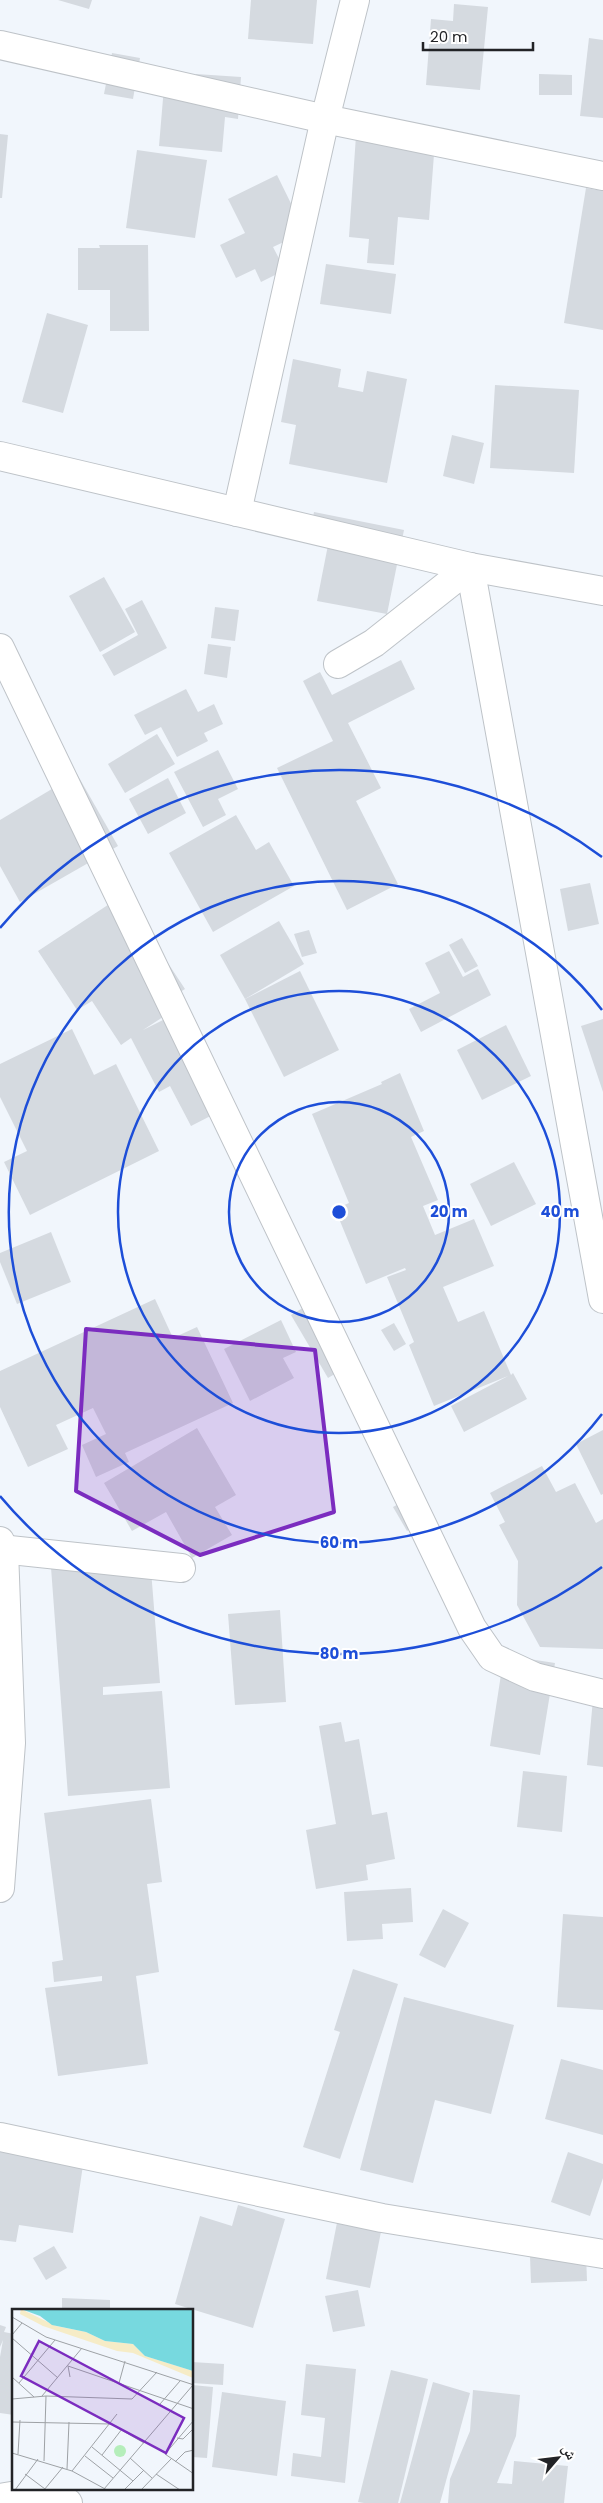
<svg xmlns="http://www.w3.org/2000/svg" width="603" height="2503" font-family="Poppins,'Noto Naskh Arabic',sans-serif">
<rect width="100%" height="100%" fill="#f1f6fc"/>
<g fill="#d5dae0">
<path d="M58 0H92L89 9Z"/>
<path d="M251 0H317L313 44 248 39Z"/>
<path d="M454 4 488 7 480 90 426 85 431 19 453 21Z"/>
<path d="M589 38 603 40V118L580 116Z"/>
<path d="M112 53 140 58 133 99 104 94Z"/>
<path d="M196 74 241 77 238 119 225 117 222 152 159 146 165 75 195 78Z"/>
<path d="M539 74 572 75V95H539Z"/>
<path d="M357 121 436 128 429 220 398 217 394 265 367 263 369 239 349 237Z"/>
<path d="M0 134 8 135 2 198H0Z"/>
<path d="M137 150 207 160 195 238 126 228Z"/>
<path d="M277 175 305 232 273 247 285 270 261 282 255 269 236 278 220 245 245 233 228 199Z"/>
<path d="M586 188 603 191V330L564 323Z"/>
<path d="M99 245H148L149 331H110V290H78V248H100Z"/>
<path d="M326 264 396 274 391 314 320 304Z"/>
<path d="M47 313 88 325 63 413 22 402Z"/>
<path d="M293 359 341 369 338 387 363 392 367 371 407 379 387 483 289 464 296 425 281 422Z"/>
<path d="M495 385 579 390 574 473 490 468Z"/>
<path d="M452 435 484 443 474 484 443 476Z"/>
<path d="M314 512 404 530 387 614 317 601 328 545 308 542Z"/>
<path d="M104 577 135 632 100 652 69 596Z"/>
<path d="M142 600 167 648 114 676 102 655 138 635 125 609Z"/>
<path d="M215 607 239 610 235 641 211 638Z"/>
<path d="M208 644 231 647 227 678 204 674Z"/>
<path d="M401 660 415 689 348 723 381 788 356 801 398 884 347 910 277 768 333 741 303 681 320 672 332 695Z"/>
<path d="M186 689 198 712 214 704 223 724 204 733 208 741 177 757 161 727 145 735 134 715Z"/>
<path d="M157 734 175 764 125 793 108 764Z"/>
<path d="M218 750 238 789 218 799 226 815 203 827 174 772Z"/>
<path d="M77 774 118 846 20 902 0 866V820Z"/>
<path d="M168 778 186 813 148 834 129 799Z"/>
<path d="M236 815 256 850 269 842 294 886 213 932 169 853Z"/>
<path d="M590 883 599 924 568 931 560 889Z"/>
<path d="M123 895 185 989 159 1005 166 1015 143 1030 181 1011 230 1106 191 1126 170 1086 159 1092 131 1038 121 1045 92 1001 77 1010 38 951Z"/>
<path d="M279 921 304 964 245 999 220 955Z"/>
<path d="M309 930 317 953 302 957 294 934Z"/>
<path d="M462 938 478 966 465 973 449 945Z"/>
<path d="M449 951 463 977 478 969 491 995 421 1032 409 1009 440 993 425 963Z"/>
<path d="M300 971 339 1050 284 1077 245 999Z"/>
<path d="M603 1019V1092L581 1026Z"/>
<path d="M506 1025 531 1076 482 1100 457 1050Z"/>
<path d="M72 1029 94 1075 116 1064 159 1151 30 1215 4 1162 27 1151 0 1097V1064Z"/>
<path d="M400 1073 424 1131 411 1137 438 1200 423 1206 435 1235 474 1219 494 1266 443 1287 458 1322 484 1311 511 1375 513 1373 527 1399 464 1432 451 1406 508 1376 434 1406 409 1345 414 1342 387 1277 406 1270 405 1268 366 1284 335 1209 349 1203 312 1114 382 1084 381 1082Z"/>
<path d="M514 1162 536 1204 491 1226 470 1184Z"/>
<path d="M51 1232 71 1282 17 1304 0 1262V1253Z"/>
<path d="M155 1299 173 1338 197 1327 233 1403 125 1453 129 1462 96 1477 82 1445 106 1434 93 1408 56 1425 68 1449 28 1467 0 1407V1371Z"/>
<path d="M316 1300 353 1363 328 1378 291 1315Z"/>
<path d="M281 1320 296 1352 283 1358 294 1378 250 1401 224 1349Z"/>
<path d="M394 1323 406 1344 394 1351 381 1330Z"/>
<path d="M197 1428 236 1495 215 1507 232 1535 192 1558 166 1512 132 1531 104 1483Z"/>
<path d="M603 1430V1494L601 1495 576 1444Z"/>
<path d="M542 1466 556 1492 575 1483 596 1523 603 1519V1649L540 1647 517 1605 518 1561 499 1525 505 1522 490 1493Z"/>
<path d="M406 1500 419 1523 407 1531 393 1507Z"/>
<path d="M50 1554 151 1570 160 1683 103 1687V1695L162 1691 170 1788 68 1796Z"/>
<path d="M280 1610 286 1702 235 1705 228 1614Z"/>
<path d="M504 1655 555 1663 540 1755 490 1746Z"/>
<path d="M593 1699 603 1700V1767L587 1765Z"/>
<path d="M341 1722 345 1742 359 1739 372 1815 387 1812 395 1859 366 1865 368 1880 316 1889 306 1830 336 1824 319 1726Z"/>
<path d="M523 1771 567 1776 562 1832 517 1827Z"/>
<path d="M151 1799 162 1882 147 1884 159 1972 136 1976 148 2064 58 2076 45 1988 102 1981V1976L54 1982 52 1962 63 1960 44 1813Z"/>
<path d="M411 1888 413 1922 382 1924 383 1939 347 1941 344 1892Z"/>
<path d="M443 1909 469 1923 445 1968 419 1955Z"/>
<path d="M563 1914 603 1917V2010L557 2007Z"/>
<path d="M353 1969 398 1984 340 2159 303 2147 340 2032 334 2030Z"/>
<path d="M404 1997 514 2025 491 2114 435 2100 413 2183 360 2170Z"/>
<path d="M561 2059 603 2070V2135L545 2119Z"/>
<path d="M0 2145 83 2165 73 2233 19 2225 16 2242 0 2240Z"/>
<path d="M568 2152 603 2164V2178L590 2216 551 2202Z"/>
<path d="M342 2197 386 2206 370 2288 326 2279Z"/>
<path d="M238 2205 285 2219 253 2328 175 2304 200 2216 232 2226Z"/>
<path d="M54 2246 67 2268 46 2280 33 2258Z"/>
<path d="M586 2254 587 2281 531 2283 530 2256Z"/>
<path d="M358 2290 365 2326 333 2332 325 2296Z"/>
<path d="M62 2298 110 2300V2310H62Z"/>
<path d="M0 2325 6 2327 4 2332 14 2334V2415L0 2413V2357L3 2340 0 2347Z"/>
<path d="M192 2362 224 2364 223 2385 192 2383Z"/>
<path d="M306 2364 356 2369 345 2483 291 2476 293 2453 321 2457 325 2418 301 2415Z"/>
<path d="M391 2370 428 2379 398 2503H364L358 2502Z"/>
<path d="M433 2382 470 2393 440 2503H400Z"/>
<path d="M192 2385 213 2387 207 2458 192 2457Z"/>
<path d="M473 2390 520 2395 516 2436 497 2483 512 2484 514 2461 568 2466 564 2503H448L450 2479 470 2431Z"/>
<path d="M222 2392 286 2401 277 2476 212 2467Z"/>
</g>
<g fill="none" stroke-linecap="round" stroke-linejoin="round">
<defs>
<g id="minor">
<path d="M0 45 325 119 603 176"/>
<path d="M0 456 470 567 603 591"/>
<path d="M237 512 325 119 355 0"/>
<path d="M0 648 472 1628 492 1657 535 1677 603 1694"/>
<path d="M338 664 374 643 470 567 603 1299"/>
<path d="M0 1541 4 1550 11 1743 0 1888"/>
<path d="M0 1549 181 1568"/>
<path d="M0 2137 382 2218 603 2254"/>
<path d="M0 2498 23 2494 68 2503"/>
</g>
</defs>
<use href="#minor" stroke="#bec3c8" stroke-width="30"/>
<use href="#minor" stroke="#fff" stroke-width="28"/>
</g>
<path fill="#7b2cbf" fill-opacity="0.2" stroke="#7b2cbf" stroke-width="4" stroke-linejoin="round" d="M86 1329 315 1350 334 1512 200 1555 76 1491Z"/>
<g fill="none" stroke="#1d4ed8" stroke-width="2.5">
<circle cx="339" cy="1212" r="110"/>
<circle cx="339" cy="1212" r="221"/>
<path d="M602 1414A331 331 0 1 1 602 1010"/>
<path d="M602 1567A442 442 0 0 1 0 1496M0 928A442 442 0 0 1 602 857"/>
</g>
<g transform="translate(12 2309)">
<rect width="181" height="181" fill="#f1f6fc"/>
<path d="M102 142a6 6 0 1 1 12 0a6 6 0 1 1-12 0Z" fill="#b5eebb"/>
<path d="M9 0 44 17 74 23 93 32 121 35 133 47 181 62V69L121 44 105 42 31 17 8 5Z" fill="#f6ecc7"/>
<path d="M9 0H181V62L133 47 121 35 93 32 74 23 40 16 28 7Z" fill="#77d9df"/>
<path fill="none" stroke="#9ea2a6" stroke-width="1" d="M0 8 34 28 182 76M0 26 10 14M0 29 46 69M0 68 22 88M58 68 56 57 182 100M7 74 43 31M107 74 113 52M30 87 70 39M0 90 34 87 120 90 145 63M148 95 168 72M182 111 153 145 182 165M0 113 99 115 132 134M165 129 171 130 182 119M80 138 121 172M0 144 60 162 95 181M6 145 8 111M90 146 110 120M73 147 101 169M118 149 140 169M32 152 34 87M163 153 173 143 182 141M55 160 57 113M60 162 105 105M13 165 33 180M144 165 168 181M92 180 181 76M3 181 26 150M32 181 51 158M112 181 132 161M129 181 159 150"/>
<path fill="#7b2cbf" fill-opacity="0.15" stroke="#7b2cbf" stroke-width="2.5" d="M27 32 172 109 154 144 9 67Z"/>
<rect width="181" height="181" fill="none" stroke="#222326" stroke-width="2.5"/>
</g>
<circle cx="339" cy="1212" r="8" fill="#1d4ed8" stroke="#fff" stroke-width="2.5"/>
<g font-size="15" text-anchor="middle" font-weight="bold" fill="#1d4ed8" stroke="#fff" stroke-width="4" stroke-linejoin="round" paint-order="stroke">
<text x="449" y="1217">20 m</text>
<text x="560" y="1217">40 m</text>
<text x="339" y="1548">60 m</text>
<text x="339" y="1659">80 m</text>
</g>
<g transform="translate(558 2458) rotate(62)" stroke="#ffffff" stroke-width="4" paint-order="stroke">
<path d="M0-4L9 19L0 12L-9 19Z" fill="#222326"/>
<text y="-8" font-size="14" font-weight="bold" text-anchor="middle" fill="#222326">ش</text>
</g>
<path d="M423 42v8h110v-8" fill="none" stroke="#222326" stroke-width="2.5"/>
<text x="430" y="42" font-size="15" fill="#222326" stroke="#ffffff" stroke-width="4" paint-order="stroke">20 m</text>
</svg>
